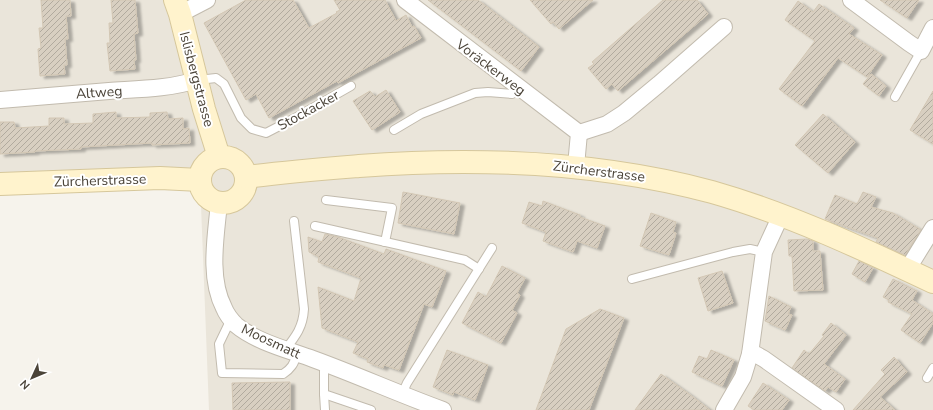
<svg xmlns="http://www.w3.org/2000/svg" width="933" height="410" font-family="'Nunito Sans',sans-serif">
<defs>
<pattern id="building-hatch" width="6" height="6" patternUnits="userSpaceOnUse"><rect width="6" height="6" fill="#d8cfc1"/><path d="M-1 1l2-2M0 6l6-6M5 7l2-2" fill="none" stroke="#b1aa9e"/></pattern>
<filter id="shadow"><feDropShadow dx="4.5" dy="2.5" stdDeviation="1" flood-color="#0004"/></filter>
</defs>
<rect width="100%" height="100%" fill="#f6f3ec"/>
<path fill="#eae5da" d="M0 0H933V410H209L200 180 0 184Z"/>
<g fill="url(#building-hatch)" stroke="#d3c7b4" filter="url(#shadow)">
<path d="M41 0H70L71 16H66L68 39H65L67 65H64L65 74 40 76 38 49 41 48 39 28H43Z"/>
<path d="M111 0H135L138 33 134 34 136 60H134L135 69 110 71 107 43H110L109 23H113Z"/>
<path d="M246 0H293L309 28 337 13 336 12 340 10 334 0H385L396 21 406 15 412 27 414 26 421 38 338 83 337 81 269 118 256 94 246 100 204 23Z"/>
<path d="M428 0H478L539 47 521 71Z"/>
<path d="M530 0H593L559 29 553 22 551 24Z"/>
<path d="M663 0H697L708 14 618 91 612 84 606 89 588 68 594 64 592 62Z"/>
<path d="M880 0H919L907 18Z"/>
<path d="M798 1 813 12 819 4 854 28 849 34 882 55 867 77 838 58 802 106 779 89 815 41 785 20Z"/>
<path d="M871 74 886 86 879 96 863 84Z"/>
<path d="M386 90 400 112 372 130 353 101 370 91 375 97Z"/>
<path d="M933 91V144L910 130Z"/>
<path d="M116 112V118L150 117V113L167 112 168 119 183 118V129L189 128 190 143 152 145V143L81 147V149L35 151V152L0 154V122H14L15 128 49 126V118H64V124L93 123V114Z"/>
<path d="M823 114 855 142 828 173 795 145Z"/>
<path d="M403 192 460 203 454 234 398 223Z"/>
<path d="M863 192 876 197 871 207 893 213 921 230 905 255 876 242 878 238 825 219 835 195 857 204Z"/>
<path d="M543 201 580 215V217L605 226 597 248 577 241 573 252 543 241 546 232 522 223 529 202 542 206Z"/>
<path d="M651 213 676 222 673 232 676 233 669 255 640 246Z"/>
<path d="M325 234 338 237 384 254 386 249 446 271 432 307 424 304 399 370 384 365 383 368 367 362 368 359 353 353 358 342 322 328 318 287 354 301 361 278 318 262 319 257 309 252 308 237 322 242Z"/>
<path d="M807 239 813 241V251H820L823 290 794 291 792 256H789L788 240Z"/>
<path d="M859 261 873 268 865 282 852 274Z"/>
<path d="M502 266 525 278 517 293 520 295 512 310 517 313 501 343 462 323 478 292 486 297Z"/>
<path d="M722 271 733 303 708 311 698 278Z"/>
<path d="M893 279 917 291 912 300 933 314V323L920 343 901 330 912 314 888 302 889 300 883 297Z"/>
<path d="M769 296 791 307 788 314 792 315 785 330 765 321Z"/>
<path d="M600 309 624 318 589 410H536L566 329Z"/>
<path d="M831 323 846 335 824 364 845 379 836 392 828 387 825 391 792 368 804 350 809 354 824 336 822 335Z"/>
<path d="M447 350 488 365 475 400 454 392 453 395 433 387Z"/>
<path d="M711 350 734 360 722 386 692 372 699 356 707 359Z"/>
<path d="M894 357 907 372 880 397 895 410H853L885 374 881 370Z"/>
<path d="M661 374 689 394 710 410H635Z"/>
<path d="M290 382V410H233L232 383Z"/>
<path d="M763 383 789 400 782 410H754L748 406Z"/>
</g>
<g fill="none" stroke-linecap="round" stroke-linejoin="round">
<defs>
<g id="lane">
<path d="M198 80 216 78 224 84 241 118 252 129 266 133 293 119 351 86"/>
<path d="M895 97 921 51"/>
<path d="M394 130 421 114 475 93 488 92 512 94 520 89"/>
<path d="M326 200 392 208 385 242"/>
<path d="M315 226 465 260 479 269"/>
<path d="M632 279 733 252 750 249 764 252"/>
<path d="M231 319 219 344 222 373 283 374C291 369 294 364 297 354"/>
<path d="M285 350C296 336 303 327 304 309L294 221"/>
<path d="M327 365 324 371V394L371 410"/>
<path d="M927 378 933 368"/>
<path d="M324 394 325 410"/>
<path d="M402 394 407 383 492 248"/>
</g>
<g id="street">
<path d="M405 0 579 133 576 166"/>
<path d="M851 0 909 43 921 51 933 28"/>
<path d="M180 14 207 0"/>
<path d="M0 100C36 97 73 94 109 91 139 89 168 89 197 80"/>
<path d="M579 133 607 124 624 113 659 84 724 27"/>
<path d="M219 203C216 236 208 277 224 308 226 313 232 321 236 325 256 342 289 350 313 359 357 375 399 394 443 410"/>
<path d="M909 270 912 262 933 228"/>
<path d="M750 354 757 355 764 359 836 410"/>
<path d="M724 410 743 377 750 354 764 252 781 215"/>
</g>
<g id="secondary">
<path d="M175 0 180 14 204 109 219 157"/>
<circle cx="223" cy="180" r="23"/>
<path d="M246 177C284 172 322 169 359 166 478 157 597 161 712 192 789 214 861 248 933 282"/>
<path d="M0 184 160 178 200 180"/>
</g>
</defs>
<use href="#lane" stroke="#c2bbae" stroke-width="10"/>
<use href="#street" stroke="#c2bbae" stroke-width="18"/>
<use href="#secondary" stroke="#d6c79b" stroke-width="24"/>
<use href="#lane" stroke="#fff" stroke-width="8"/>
<use href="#street" stroke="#fff" stroke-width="16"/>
<use href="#secondary" stroke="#fff3cd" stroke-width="22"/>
</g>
<g text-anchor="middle" stroke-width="4" stroke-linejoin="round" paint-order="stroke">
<g font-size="14" fill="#4b4439" stroke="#fff">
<text transform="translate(491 67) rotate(37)" y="5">Voräckerweg</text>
<text transform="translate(197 79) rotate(75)" y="5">Islisbergstrasse</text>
<text transform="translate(99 92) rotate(-4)" y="5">Altweg</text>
<text transform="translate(308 110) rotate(-29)" y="5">Stockacker</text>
<text transform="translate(599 171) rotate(7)" y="5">Zürcherstrasse</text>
<text transform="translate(100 180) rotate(-2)" y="5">Zürcherstrasse</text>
<text transform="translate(271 341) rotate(25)" y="5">Moosmatt</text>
</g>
</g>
<g transform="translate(32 378) rotate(226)" stroke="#ffffff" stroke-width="3" paint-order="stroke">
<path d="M0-3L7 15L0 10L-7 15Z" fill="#4b4439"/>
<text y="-6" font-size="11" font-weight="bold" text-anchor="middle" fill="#4b4439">N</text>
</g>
</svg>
